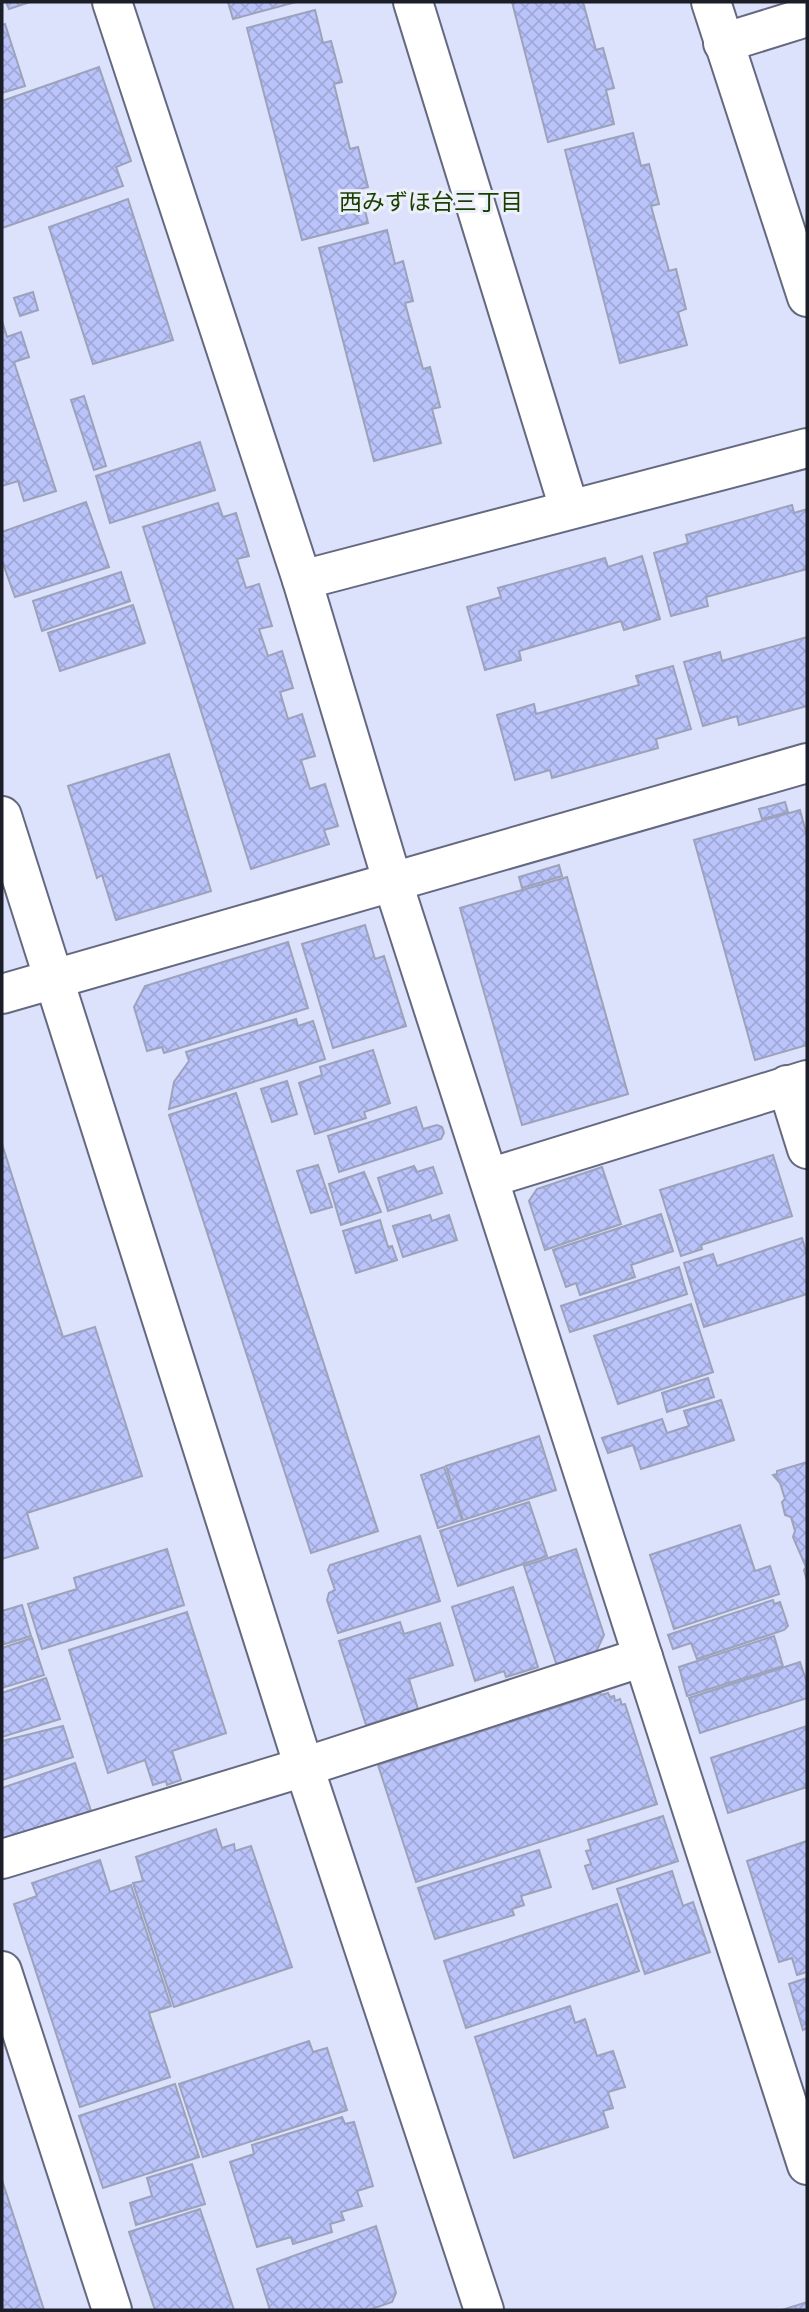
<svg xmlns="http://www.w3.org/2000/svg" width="809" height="2312" font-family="Poppins,'Noto Sans JP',sans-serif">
<defs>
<pattern id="building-cross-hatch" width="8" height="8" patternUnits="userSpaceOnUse" patternTransform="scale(1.75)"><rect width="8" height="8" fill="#bac4fb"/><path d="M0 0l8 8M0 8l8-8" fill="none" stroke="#9fa8d7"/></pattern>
</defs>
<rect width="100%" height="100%" fill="#dce1fc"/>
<g fill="url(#building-cross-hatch)" stroke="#9da2bb" stroke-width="2">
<path d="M6 2H30L9 9Z"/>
<path d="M228 2H296L233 19Z"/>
<path d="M512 2H583L596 50 603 48 614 88 606 90 614 124 548 142Z"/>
<path d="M315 10 323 43 331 41 342 82 334 84 350 149 358 147 368 187 360 189 368 223 302 240 247 28Z"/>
<path d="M5 24 25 86 2 93V25Z"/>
<path d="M99 67 131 161 116 167 123 186 2 228V101Z"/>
<path d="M633 133 641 166 649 164 659 204 651 206 669 271 676 269 686 309 678 312 687 345 620 363 565 150Z"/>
<path d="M128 199 173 340 93 364 49 227Z"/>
<path d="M387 230 395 264 403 261 413 301 405 303 423 369 430 367 440 407 432 409 441 443 374 461 319 248Z"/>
<path d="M33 292 38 310 20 316 14 298Z"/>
<path d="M2 321 7 337 21 332 29 357 14 362 56 491 24 501 18 481 2 486Z"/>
<path d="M84 396 106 466 94 470 71 400Z"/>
<path d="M200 442 215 490 110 523 96 476Z"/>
<path d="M86 502 109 567 15 597 2 561V532Z"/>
<path d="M218 503 223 517 236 513 249 556 237 559 246 588 259 584 272 626 259 629 268 656 282 651 293 688 280 692 288 719 302 714 315 756 301 760 310 789 325 784 338 826 324 830 329 844 251 869 143 527Z"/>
<path d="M792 505 794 513 807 509V569L706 597 708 606 671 616 654 553 688 543 686 535Z"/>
<path d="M642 556 660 619 624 630 621 621 519 651 521 660 485 670 467 607 501 597 498 588 605 558 608 567Z"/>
<path d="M121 572 130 601 42 631 33 601Z"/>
<path d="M133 605 145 643 60 671 48 633Z"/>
<path d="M807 637V706L739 725 737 716 703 726 684 662 720 652 722 661Z"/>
<path d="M673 666 691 729 656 739 658 748 552 778 550 770 515 780 497 715 534 704 536 714 639 685 636 676Z"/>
<path d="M169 754 211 891 116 920 102 875 97 878 68 786Z"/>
<path d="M785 802 788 812 762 819 759 809Z"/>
<path d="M800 810 807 836V1045L755 1060 694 840Z"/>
<path d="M559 865 562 876 522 888 519 877Z"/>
<path d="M567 877 628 1094 522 1125 460 908Z"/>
<path d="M365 925 375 959 384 956 406 1026 333 1048 302 944Z"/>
<path d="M288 942 308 1008 164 1053 162 1047 147 1051 134 1007 145 986Z"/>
<path d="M296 1019 298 1026 313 1021 325 1059 169 1109 174 1082 189 1061 186 1052Z"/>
<path d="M373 1050 390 1103 364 1112 366 1118 315 1134 299 1083 322 1075 320 1067Z"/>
<path d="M287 1081 297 1114 272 1122 261 1089Z"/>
<path d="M236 1093 378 1531 311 1553 169 1115Z"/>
<path d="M416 1107 423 1129 437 1125 442 1127 444 1133 441 1139 339 1172 328 1136Z"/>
<path d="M2 1144 63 1337 95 1327 142 1476 27 1513 38 1548 2 1559Z"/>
<path d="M773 1155 792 1216 701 1245 702 1249 681 1256 660 1190Z"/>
<path d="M318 1165 332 1207 311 1213 297 1171Z"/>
<path d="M414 1166 417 1172 433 1167 442 1193 388 1211 378 1178Z"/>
<path d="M602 1167 621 1224 545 1250 529 1201 537 1189Z"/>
<path d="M364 1172 381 1212 341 1225 329 1184Z"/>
<path d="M661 1214 673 1251 631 1265 635 1277 580 1295 576 1283 566 1287 553 1250Z"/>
<path d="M430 1215 432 1221 449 1215 457 1240 403 1257 393 1226Z"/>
<path d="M380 1220 388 1247 392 1246 397 1260 356 1273 343 1231Z"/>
<path d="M802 1238 807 1255V1294L704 1327 684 1263 713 1254 717 1266Z"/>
<path d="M679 1267 687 1294 570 1332 561 1306Z"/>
<path d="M691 1304 713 1372 618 1404 594 1336Z"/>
<path d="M708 1378 714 1397 667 1412 662 1393Z"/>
<path d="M721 1400 734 1440 641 1469 633 1445 608 1453 602 1438 662 1419 667 1433 689 1426 684 1411Z"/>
<path d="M539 1436 556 1490 463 1520 446 1466Z"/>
<path d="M807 1462V1581L804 1570 806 1567 793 1537 795 1531 791 1517 785 1515 782 1502 785 1499 780 1483 773 1475 777 1474V1471Z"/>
<path d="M444 1467 462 1520 438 1528 421 1475Z"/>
<path d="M529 1502 547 1556 458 1586 440 1531Z"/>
<path d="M740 1525 755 1571 770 1566 779 1594 674 1629 650 1555Z"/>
<path d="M420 1536 440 1601 338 1633 327 1600 329 1593 335 1590 328 1570 330 1565Z"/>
<path d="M167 1549 184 1605 42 1649 28 1604 77 1589 74 1578Z"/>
<path d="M576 1549 604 1635 595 1654 557 1666 524 1566Z"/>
<path d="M513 1587 538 1667 506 1677 504 1671 475 1681 452 1607Z"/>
<path d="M773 1600 774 1604 780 1602 788 1626 784 1630 697 1659 691 1643 673 1649 668 1635Z"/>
<path d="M22 1605 31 1636 2 1645V1611Z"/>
<path d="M187 1612 226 1733 172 1751 181 1780 167 1785 166 1781 153 1785 145 1760 108 1773 69 1650Z"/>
<path d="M400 1622 404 1634 440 1623 453 1665 409 1679 418 1709 366 1725 339 1641Z"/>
<path d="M774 1636 783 1666 687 1696 679 1667Z"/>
<path d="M32 1638 44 1675 2 1688V1648Z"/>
<path d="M800 1662 807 1683V1698L700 1733 689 1698Z"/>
<path d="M46 1678 60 1719 2 1737V1693Z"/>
<path d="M600 1693 601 1695 608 1693 610 1697 614 1696 615 1701 620 1699 622 1705 625 1704 657 1804 416 1882 378 1765Z"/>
<path d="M63 1726 73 1757 2 1780V1741Z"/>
<path d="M807 1726V1787L728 1813 711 1758Z"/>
<path d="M75 1763 91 1811 6 1841 2 1839V1788Z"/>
<path d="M663 1816 678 1861 593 1889 585 1866 591 1864 586 1851 591 1850 588 1840Z"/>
<path d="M216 1829 222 1848 234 1844 235 1851 251 1846 292 1967 174 2007 133 1883 143 1881 136 1857Z"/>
<path d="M807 1841V1972L797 1975 792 1958 779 1962 747 1861Z"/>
<path d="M539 1850 551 1887 521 1896 524 1905 512 1909 514 1915 435 1939 418 1888Z"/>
<path d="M100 1860 110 1892 131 1885 171 2006 149 2013 170 2077 80 2107 14 1904 37 1896 32 1883Z"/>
<path d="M672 1871 683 1906 693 1902 710 1952 645 1974 617 1889Z"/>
<path d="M617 1904 639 1971 466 2028 444 1961Z"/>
<path d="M807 1978V2028L803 2030 789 1984Z"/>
<path d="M570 2006 575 2023 585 2019 597 2056 613 2051 625 2087 608 2092 613 2108 603 2111 608 2127 514 2158 475 2037Z"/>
<path d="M309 2041 313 2052 327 2048 347 2110 203 2157 179 2084Z"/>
<path d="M175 2084 199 2157 103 2188 79 2116Z"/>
<path d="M342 2117 345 2124 354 2122 373 2186 357 2191 362 2206 341 2212 344 2220 330 2224 332 2232 293 2244 291 2237 257 2247 230 2162 254 2154 252 2145Z"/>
<path d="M192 2164 205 2204 136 2225 130 2203 152 2196 147 2178Z"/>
<path d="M2 2180 44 2310H2Z"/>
<path d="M200 2209 234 2310H155L129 2232Z"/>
<path d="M376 2226 396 2293 392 2302 369 2310H270L257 2269Z"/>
<path d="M807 2302V2310H782Z"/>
</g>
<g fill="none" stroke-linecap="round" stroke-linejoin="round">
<defs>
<g id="minor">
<path d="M112 2 302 580 392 880 807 2165"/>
<path d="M413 2 569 508"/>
<path d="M711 2 807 297"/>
<path d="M723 43 807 17"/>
<path d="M302 580 807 448"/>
<path d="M2 816 304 1767 484 2310"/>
<path d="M2 994 807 763"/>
<path d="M787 1085 807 1149"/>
<path d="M489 1178 807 1080"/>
<path d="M2 1859 304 1767 643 1657"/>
<path d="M2 1971 112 2310"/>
</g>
</defs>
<use href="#minor" stroke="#656980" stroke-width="42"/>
<use href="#minor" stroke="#fff" stroke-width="38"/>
</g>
<g text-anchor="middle" stroke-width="6" stroke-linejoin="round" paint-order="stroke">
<g font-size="23" fill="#183f00" stroke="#edeffa">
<text x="431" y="210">西みずほ台三丁目</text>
</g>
</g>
<rect width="809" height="2312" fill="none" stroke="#1b1d27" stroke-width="7"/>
</svg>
